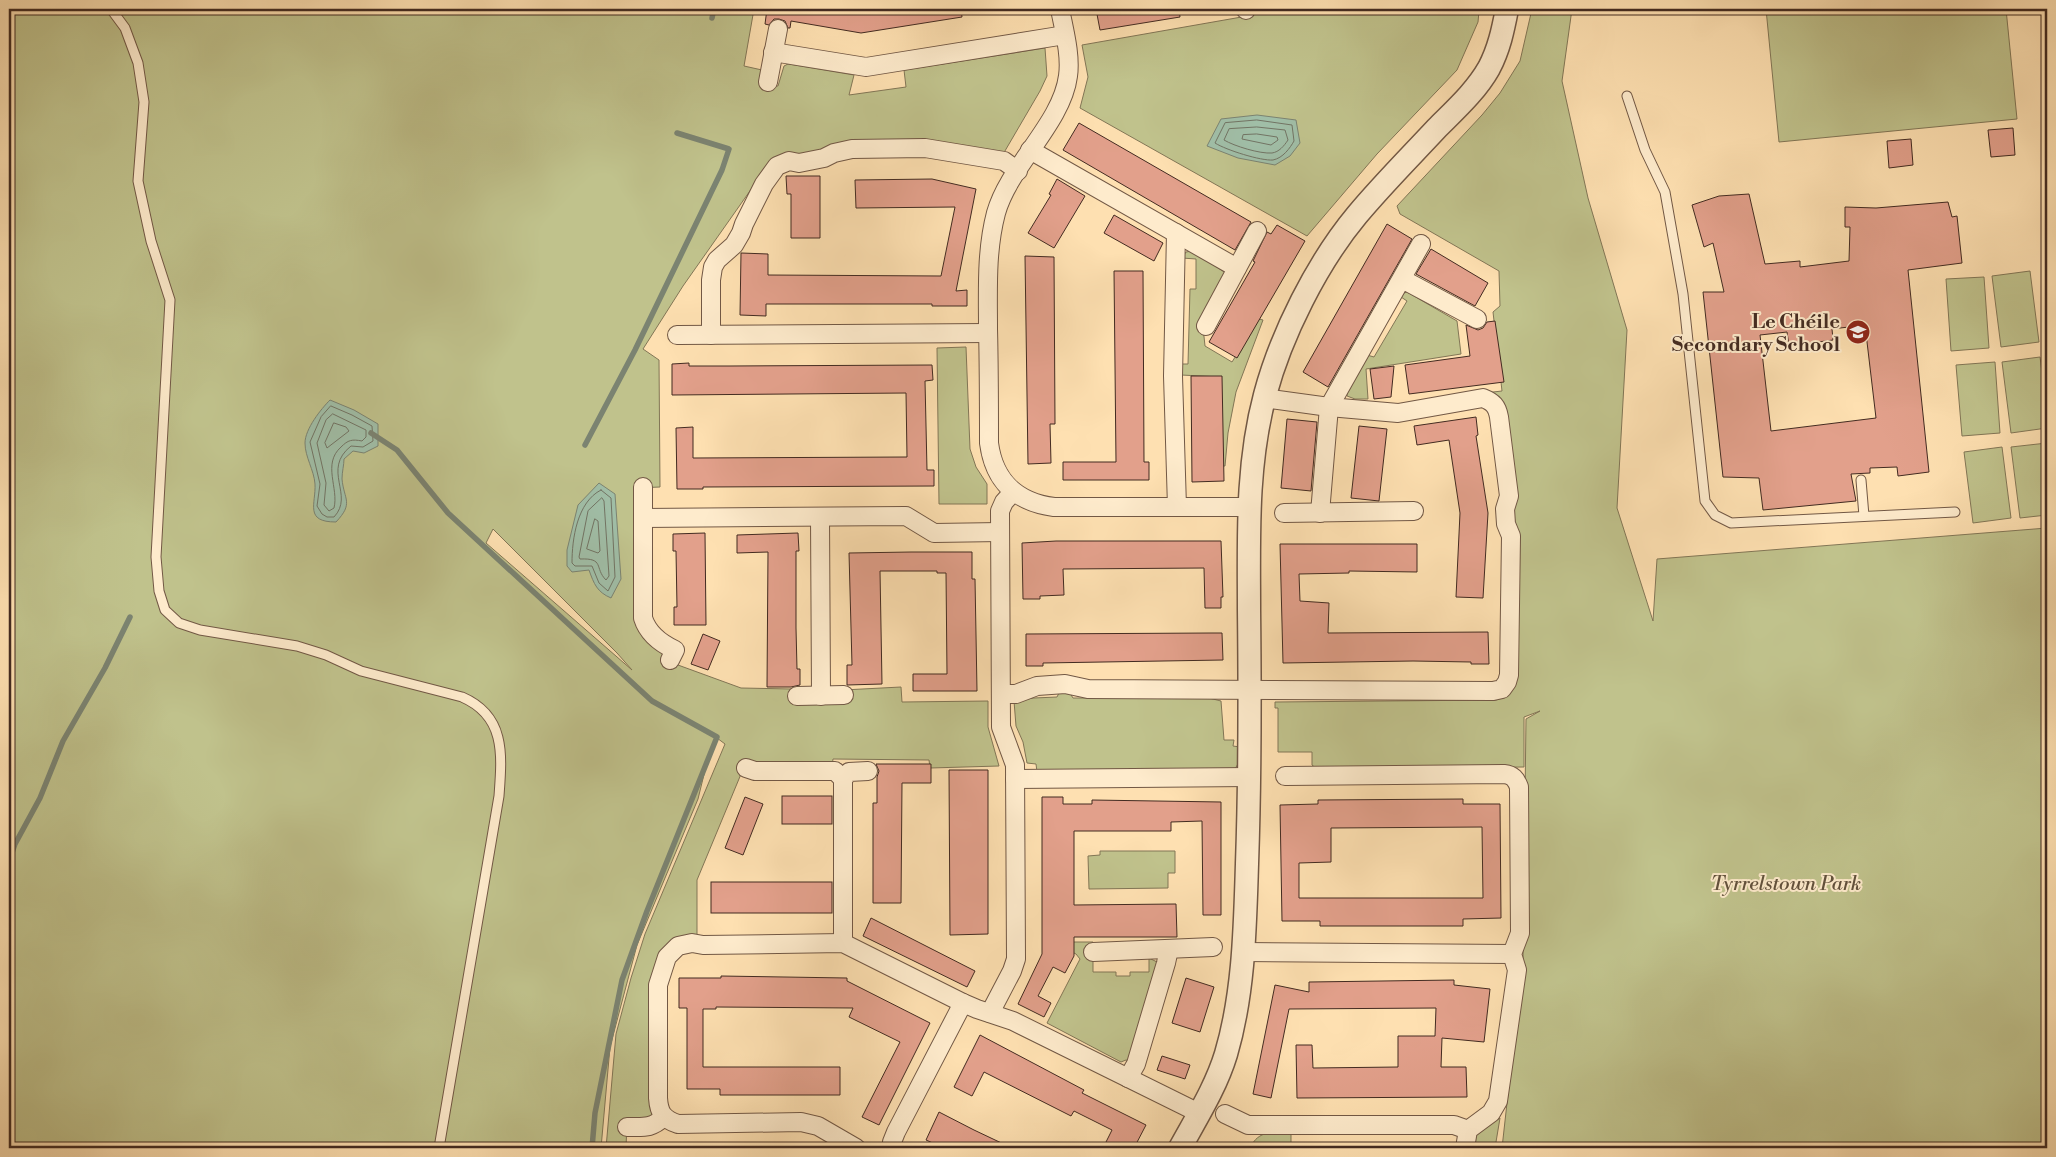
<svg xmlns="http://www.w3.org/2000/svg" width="2056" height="1157" font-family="'Libre Bodoni',serif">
<rect width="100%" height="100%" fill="#fee0b1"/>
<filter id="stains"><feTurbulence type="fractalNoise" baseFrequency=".004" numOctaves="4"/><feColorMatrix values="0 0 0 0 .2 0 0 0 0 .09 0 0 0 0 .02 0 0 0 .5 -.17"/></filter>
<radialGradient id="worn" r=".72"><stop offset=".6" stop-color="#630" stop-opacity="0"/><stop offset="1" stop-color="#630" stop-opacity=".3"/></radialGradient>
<g fill="#c0c28c" stroke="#827656" fill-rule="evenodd">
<path d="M9 9H754L744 66 762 70 760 85 778 86 784 66 788 64 854 75 849 95 906 87 904 70 1045 48 1047 76 1040 91 1002 156 854 142 777 160 764 171 683 286 643 349 659 360 660 487 636 488V625L640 633 667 656V661L741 688 843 690 901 687 902 702 988 701V727L999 766 930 768 929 760 833 759 832 766 757 765 746 762 697 880V937L664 950 651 1108 653 1117 627 1122 626 1148H606L616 1034 631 978 645 934 725 744 717 738 709 754 698 799 637 945 610 1047 601 1148H9ZM493 529 617 653 632 670 486 543Z"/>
<path d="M1252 9H1353L1355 11 1383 14 1424 9H1453L1479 11 1478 22 1457 70 1377 154 1307 236 1080 108 1088 77 1082 45 1253 15Z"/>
<path d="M1532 9H1572L1562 81 1588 198 1627 330 1617 508 1653 621 1657 559 2047 528V1148H1502L1523 959 1526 719 1540 711 1524 717V767L1317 769 1312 765V752H1278V708H1275V702L1496 700 1504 697 1509 466 1484 393 1502 391 1493 312 1500 306 1499 271 1400 214 1397 206 1482 115 1500 93 1520 61Z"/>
<path d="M1766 9H2006L2017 119 1779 142Z"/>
<path d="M1192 251 1226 273 1203 327 1205 346 1232 362 1259 319 1263 320 1236 392 1228 433 1225 466H1222L1221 377 1181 375 1182 364H1188L1190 289H1196V259L1182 258 1186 252Z"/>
<path d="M2030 271 2039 342 2001 347 1992 276Z"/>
<path d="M1984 277 1989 348 1951 351 1946 279Z"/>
<path d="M1407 292 1457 321 1461 354 1366 369 1368 399H1355L1347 396V391L1367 355 1374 357 1407 301 1398 295Z"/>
<path d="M966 347 970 449 976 467 987 484V504H939L937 348Z"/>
<path d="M2040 357 2047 411V428L2011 433 2002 362Z"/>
<path d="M1995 362 2000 433 1962 436 1956 365Z"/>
<path d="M2047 443V515L2020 518 2011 447Z"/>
<path d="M2002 447 2011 518 1973 523 1964 452Z"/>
<path d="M1061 689 1068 690 1073 698H1209L1221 701 1224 740H1234L1233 746 1240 747 1239 762 1235 769 1037 772 1036 764 1027 763 1023 742 1016 726 1014 701 1034 698 1057 697Z"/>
<path d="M1100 851H1175V873H1168V888L1089 889 1088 856 1100 855Z"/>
<path d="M1052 942H1093V972H1116V976H1130V972H1149V958L1159 963 1130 1061 1126 1060 1121 1062 1047 1023 1080 959 1076 954Z"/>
<path d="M1500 1118 1495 1148H1470L1474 1134Z"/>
<path d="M1291 1133V1148H1250C1259 1129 1273 1133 1291 1133Z"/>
</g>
<g fill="#a0bea7" stroke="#7b8371">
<path d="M1257 115 1296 120 1300 143 1290 156 1275 165 1238 158 1207 146 1221 119Z"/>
<path d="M330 400 354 410 378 424V446L364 453 353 451 344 459C344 465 342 472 342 479 344 500 354 503 336 522 304 522 316 504 315 484 314 470 305 457 305 443 305 429 321 409 330 400Z"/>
<path d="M599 483 615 494 621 579 611 598C597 592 594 584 589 570L572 572 567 566V550L578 505Z"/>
</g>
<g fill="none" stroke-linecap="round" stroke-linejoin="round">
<g stroke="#727464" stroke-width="1">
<path d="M1257 120 1292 125 1294 141C1290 148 1283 158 1273 160 1261 161 1226 150 1215 143L1225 123Z"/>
<path d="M1257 127 1285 130 1288 140C1284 146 1279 152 1272 153 1260 154 1234 146 1224 140L1229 129Z"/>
<path d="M1257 134 1277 137 1278 140 1271 145 1242 139 1243 135Z"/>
<path d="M331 406 352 415 372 426 373 441 363 447 351 446C321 470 355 495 334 517H327L322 514 317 506 320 484 310 442 321 417Z"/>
<path d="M333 414 366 430V437L362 441C352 439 348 440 341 447 322 464 339 488 334 508L329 511 324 505 326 483 317 443 326 420Z"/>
<path d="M334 423 346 427 349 431 327 448 325 443Z"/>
<path d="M601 490 611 498 615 577 608 591 599 583 592 566H575L572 563C572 539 577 502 601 490Z"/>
<path d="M602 498 604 501 609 576 606 580C594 568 605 558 580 559L579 557 588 511Z"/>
<path d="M595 519 598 521 600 551 598 553 587 549Z"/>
</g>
<g stroke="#7b8371" stroke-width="5.5">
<path d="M712 18 714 9"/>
<path d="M371 433 397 450 448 513 652 701 717 737 647 911 622 980 595 1113 592 1148"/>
<path d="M585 445 635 350 722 170 729 149 677 133"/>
<path d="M9 862 15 844 40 798 63 741 105 668 130 617"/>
<path d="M9 1105 13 1148"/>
</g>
</g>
<g fill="#e2a08b" stroke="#432b21" fill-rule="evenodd">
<path d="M767 9H961L962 17 861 33 791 21 790 28H788L785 21 779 19H774L769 25 765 24Z"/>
<path d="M1096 9H1179L1180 17 1100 30Z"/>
<path d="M1079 123 1251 222 1235 250 1063 150Z"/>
<path d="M2013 128 2015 155 1991 157 1988 130Z"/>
<path d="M1911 139 1913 165 1889 168 1887 141Z"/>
<path d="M786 176H820V238H791V194H787Z"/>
<path d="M932 179 976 189 956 291 967 290V306H932V304H766V316L740 315 741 253 768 254V275L941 276 955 207 856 208 855 180Z"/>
<path d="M1057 179 1085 196 1054 248 1028 233 1051 195 1049 194Z"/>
<path d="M1749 194 1765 264 1800 261V267L1849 261 1850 227H1845V207L1876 208 1948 202 1952 217 1957 216 1962 263 1908 270 1929 472 1898 476 1897 467 1870 468V473L1851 474 1856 501 1763 510 1759 478 1723 477 1703 292H1724L1713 243 1704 247 1692 205 1719 196ZM1865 325 1876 418 1771 431 1760 335 1787 332 1789 346 1833 340 1832 329Z"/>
<path d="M1114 215 1163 243 1154 261 1104 233Z"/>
<path d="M1387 224 1412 239 1328 387 1303 372Z"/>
<path d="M1277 225 1305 241 1237 358 1209 342 1255 262 1253 261 1267 232 1271 234Z"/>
<path d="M1431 249 1488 283 1475 306 1416 274Z"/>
<path d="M1025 256 1054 257 1055 424H1050L1051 463 1028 464Z"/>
<path d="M1114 271H1143L1144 462H1149V480H1063V462H1116Z"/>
<path d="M1495 321 1504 382 1409 394 1405 365 1470 356 1466 325 1478 330 1483 328 1487 322Z"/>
<path d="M689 363V366H729L932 365 933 380 925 381 927 470H934V486L703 487V489H677L676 428 693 427V458L907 457 906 393 672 395V364Z"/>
<path d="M1394 366 1391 397 1374 399 1370 369Z"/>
<path d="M1191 376H1222L1224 481 1192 482Z"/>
<path d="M1476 417 1478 435 1476 436 1488 513 1483 598 1456 597 1460 513 1449 440 1417 445 1414 426Z"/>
<path d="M1287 419 1317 422 1311 491 1281 488Z"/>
<path d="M1359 426 1387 429 1379 501 1351 498Z"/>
<path d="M705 533 706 625H674V607H677L676 551H673V534Z"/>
<path d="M798 533 799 551H796V628L797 669H800V685L791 687H767L768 552 737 553V535Z"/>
<path d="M1056 541H1221L1223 597H1221V608H1205L1204 568 1063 569 1064 595 1040 596V599H1023L1022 543Z"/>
<path d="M1280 544H1417V572L1349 571V573L1299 574 1300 601 1329 603 1328 633 1488 632 1489 664H1471V662L1413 661 1283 663Z"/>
<path d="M911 552H972V579H975L977 691H913V674H947L946 573H937V571H880L882 684 847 685V665H852L849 553Z"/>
<path d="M1211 633H1222L1223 660 1043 663V666H1026V634Z"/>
<path d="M703 634 720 641 708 670 691 664Z"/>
<path d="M931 764V783H902L901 903H873V803H877V777L879 771 876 764Z"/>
<path d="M949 770H988V934L950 935Z"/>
<rect x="782" y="796" width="50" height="28"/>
<path d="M745 797 763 804 743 855 725 848Z"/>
<path d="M1042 797H1063V804H1092V800L1221 802V915H1203L1202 821 1171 822V831H1074V905L1176 904 1177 937H1074V956L1065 973 1053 967 1038 996 1051 1003 1044 1017 1018 1004 1042 954Z"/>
<path d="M1463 799V804H1500L1501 918 1463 919V926H1320V921H1282L1280 805 1318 804V800ZM1482 827 1483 898H1299V863L1331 862V828Z"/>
<rect x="711" y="882" width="121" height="31"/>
<path d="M871 918 975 971 967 987 863 936Z"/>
<path d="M721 976 847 978V981L930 1023 879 1125 862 1117 900 1042 849 1017 853 1008 716 1007V1009H703V1067H840V1095H720V1089H687V1008H679V978H721Z"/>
<path d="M1186 978 1214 987 1200 1032 1172 1023Z"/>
<path d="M1454 980V985L1490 989 1484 1042 1442 1038 1441 1067H1466L1467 1097 1297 1098 1296 1045H1312L1313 1068 1398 1067V1036H1435L1436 1008 1289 1009 1271 1098 1253 1094 1275 985 1309 992V982Z"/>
<path d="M980 1035 1084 1090 1082 1093 1146 1125 1134 1148H1103L1112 1130 1074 1111 1071 1116 984 1072 972 1096 954 1087Z"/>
<path d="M1162 1056 1190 1065 1185 1079 1157 1070Z"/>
<path d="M939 1112 974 1130 1012 1148H944L926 1140Z"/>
</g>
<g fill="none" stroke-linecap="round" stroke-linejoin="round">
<defs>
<g id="service">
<path d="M111 9 125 28 138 63 144 102 138 181 151 241 170 300 156 557 159 591 165 610 179 623 200 630 297 646 326 655 361 671 462 697C506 716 502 755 499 796L439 1148"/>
<path d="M1627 96 1645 150 1665 192 1683 294 1705 501 1715 515 1731 523 1955 512"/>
<path d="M1861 480 1864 516"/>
</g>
<g id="minor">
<path d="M1060 9C1064 30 1071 55 1068 76 1062 123 1009 166 996 213 986 251 988 290 988 329 989 367 989 405 989 443 994 481 1016 502 1054 507H1248"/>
<path d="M1245 9 1246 10"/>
<path d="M773 52 866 67 1065 35"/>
<path d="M768 82 778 29"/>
<path d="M1030 150 1237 268"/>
<path d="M1176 233 1173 376 1177 507"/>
<path d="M1402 279 1477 319"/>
<path d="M1206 326 1257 231"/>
<path d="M677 335 988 333"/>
<path d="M711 335V280L713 267 717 260 734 245 741 233 744 224 764 184 777 166 789 161 799 163 824 158 834 153 852 149 925 148 1004 161 1018 171"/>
<path d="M643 487V618C648 634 660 643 675 650L670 660"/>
<path d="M1284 513 1414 511"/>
<path d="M1320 513 1329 407 1421 244"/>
<path d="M820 517 821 696"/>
<path d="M643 518 906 516 934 533 1000 532"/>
<path d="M1001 694H1016L1037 686 1065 684 1088 689 1493 691 1502 689 1507 682 1509 675 1511 536 1506 524 1505 509 1509 496 1499 417C1497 406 1493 402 1483 398L1398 413 1329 407 1264 398"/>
<path d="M797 696 844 695"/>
<path d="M746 768 755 771H835L843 779V943"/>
<path d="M1285 776 1504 774C1513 775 1516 779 1519 787L1520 933 1512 954 1517 970 1498 1101 1491 1113 1468 1130 1465 1148"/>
<path d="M843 779 849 772 868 771"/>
<path d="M1015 779 1250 777"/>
<path d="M1093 952 1213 947"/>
<path d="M1243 952 1512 954"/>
<path d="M990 1013 1012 971 1016 959 1015 765 1001 727 1000 511 1004 502 1013 492"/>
<path d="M1128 1078 1136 1064 1166 963 1169 949"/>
<path d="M1225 1114 1248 1125H1454L1468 1130"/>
<path d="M627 1127C644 1127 651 1129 664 1117"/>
<path d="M856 1148 818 1126 801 1122 678 1124C663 1119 659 1113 658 1098V985L667 957 678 946 692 943 703 945 843 943 963 1003 977 1009 1013 1021 1199 1113"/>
<path d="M894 1148 892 1142 896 1132 963 1003"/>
</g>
<path id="tertiary" d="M1180 1148C1197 1117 1216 1087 1226 1054 1244 993 1245 927 1247 864 1250 779 1250 695 1249 610 1249 538 1246 466 1265 395 1281 335 1317 263 1357 215 1382 185 1410 157 1437 128 1456 109 1476 91 1489 68 1499 49 1503 30 1507 9"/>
</defs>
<use href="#service" stroke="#725845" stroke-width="11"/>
<use href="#minor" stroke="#725845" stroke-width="20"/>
<use href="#tertiary" stroke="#725845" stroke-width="25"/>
<use href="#service" stroke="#feebcc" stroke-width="9"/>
<use href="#minor" stroke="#feebcc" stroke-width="18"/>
<use href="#tertiary" stroke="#feebcc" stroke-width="22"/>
</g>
<defs>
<symbol id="school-disc" viewBox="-11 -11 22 22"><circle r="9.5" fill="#8f2418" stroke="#feebcc"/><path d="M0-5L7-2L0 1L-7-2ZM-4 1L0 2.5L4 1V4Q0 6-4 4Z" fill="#fff"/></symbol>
</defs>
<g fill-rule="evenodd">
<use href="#school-disc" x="1844" y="318" width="28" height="28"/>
</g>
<g text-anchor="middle" stroke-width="4" stroke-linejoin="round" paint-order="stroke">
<g font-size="20" font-weight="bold" fill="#432b21" stroke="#feebcc" text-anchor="end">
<text x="1840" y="328">Le Chéile<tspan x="1840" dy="23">Secondary School</tspan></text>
</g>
<g font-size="20" font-style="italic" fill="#62513c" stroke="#feebcc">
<text x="1786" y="890">Tyrrelstown Park</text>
</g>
</g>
<rect width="2056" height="1157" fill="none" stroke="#fee0b1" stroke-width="30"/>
<rect x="10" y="10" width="2036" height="1137" fill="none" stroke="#432b21" stroke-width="2.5"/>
<rect x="15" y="15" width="2026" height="1127" fill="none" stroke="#432b21"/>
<rect width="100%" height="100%" filter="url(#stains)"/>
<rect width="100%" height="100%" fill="url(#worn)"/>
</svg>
